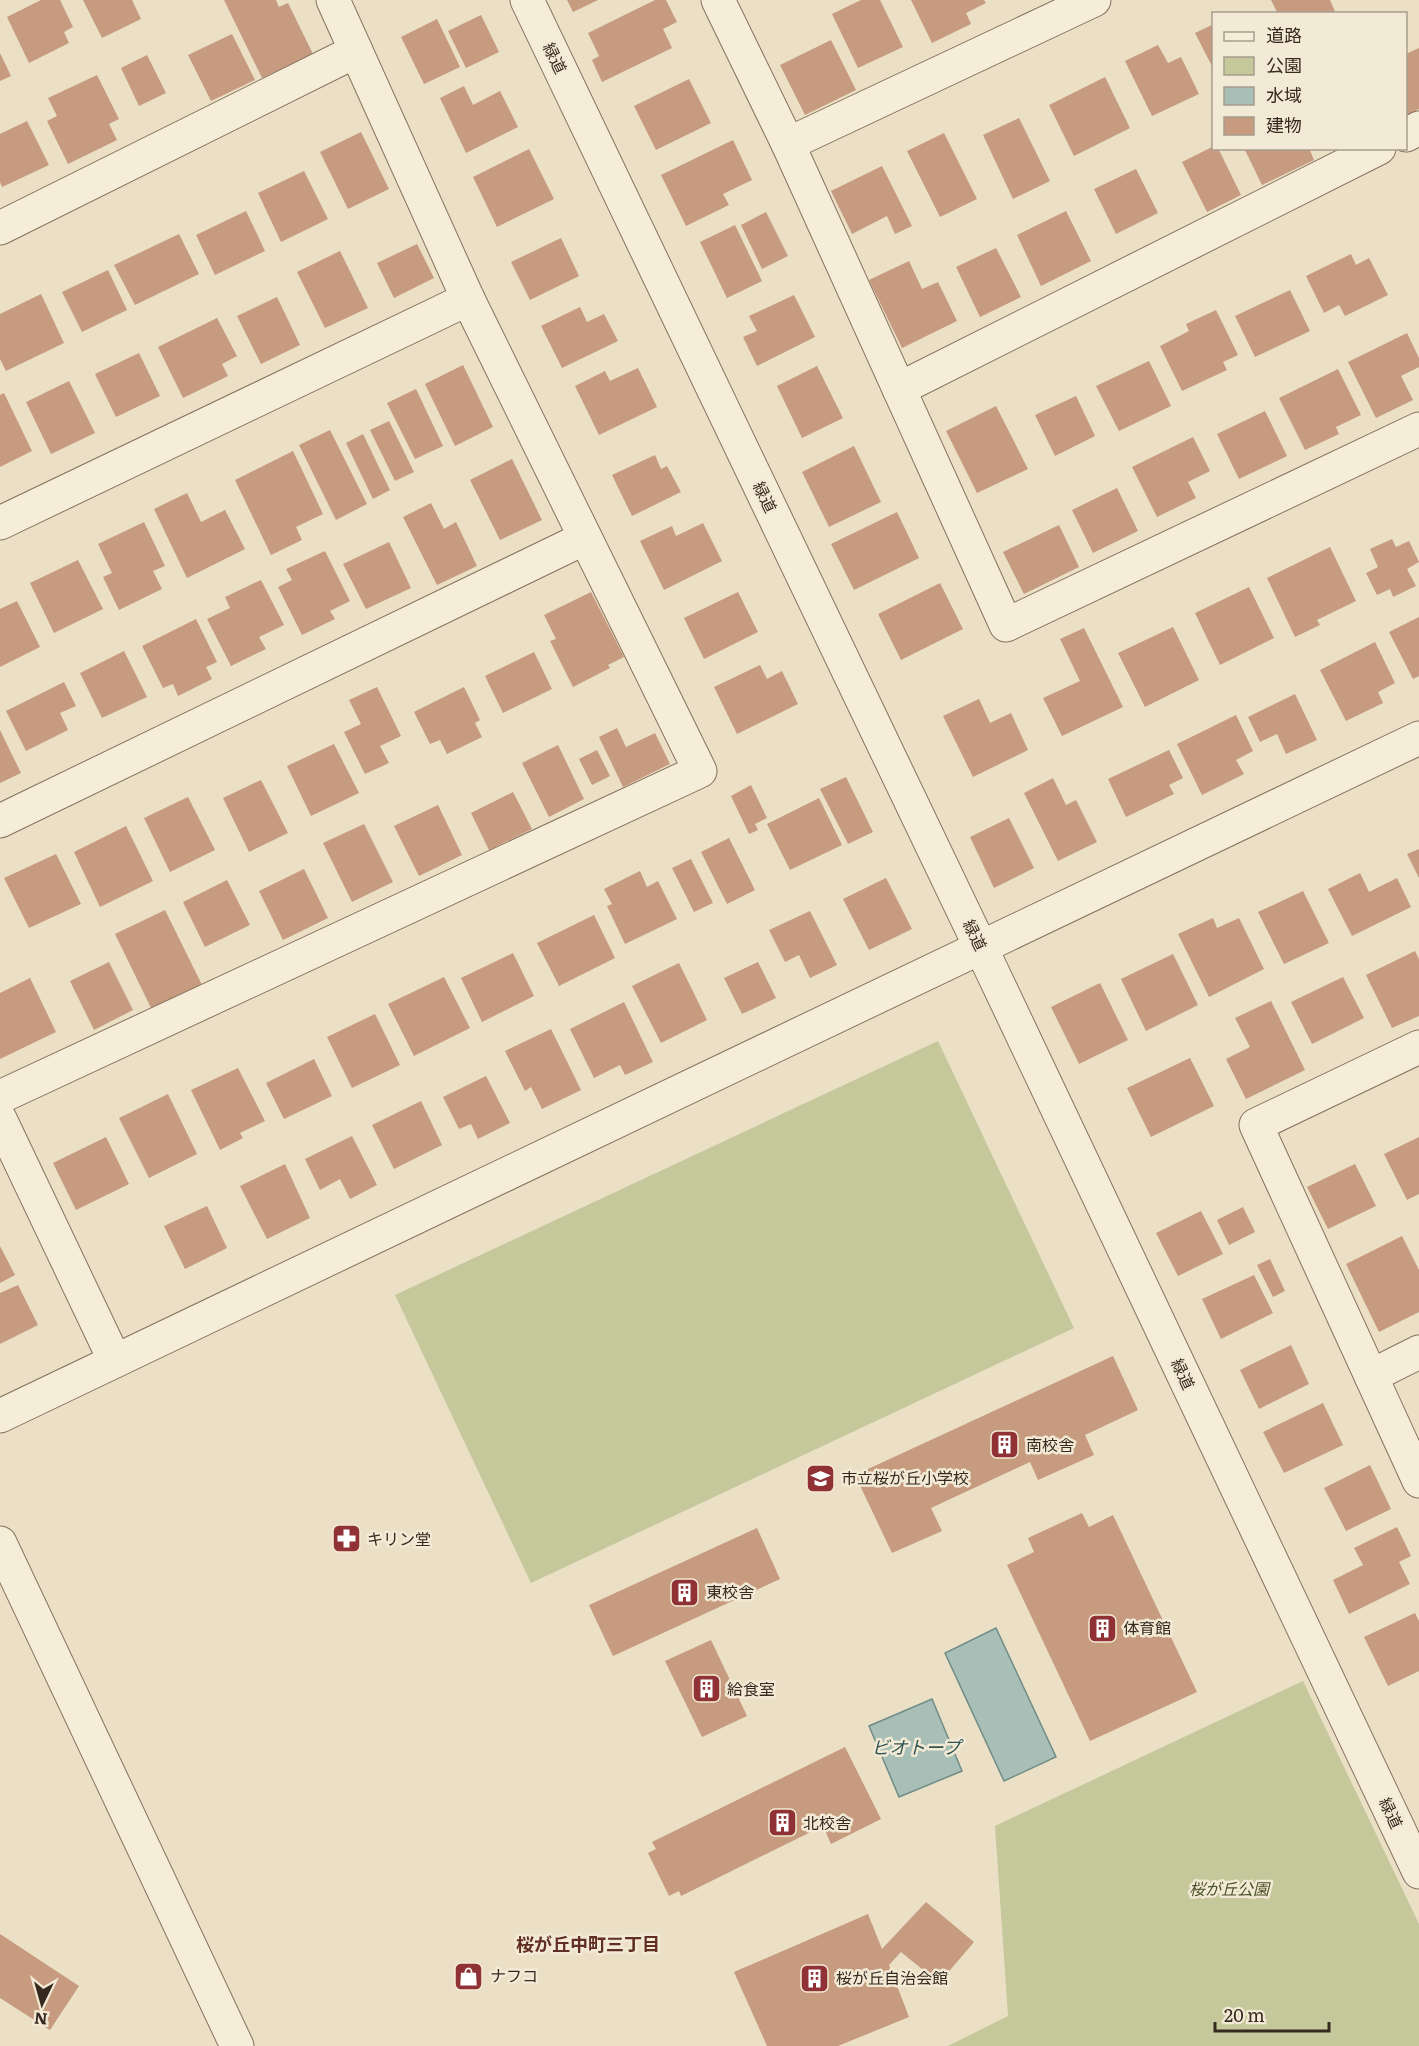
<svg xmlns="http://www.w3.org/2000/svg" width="1419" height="2046" font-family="Literata,'Noto Sans JP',serif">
<rect width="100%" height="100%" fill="#ebdfc6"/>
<g fill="#c4c89b">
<path d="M938 1041 1074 1328 531 1583 395 1295Z"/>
<path d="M1303 1681 1419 1924V2046H948L1008 2016 995 1826Z"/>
</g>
<g fill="#a7bfb7" stroke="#6f8d85" stroke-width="1.5">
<path d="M996 1628 1056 1757 1004 1781 945 1653Z"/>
<path d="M932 1699 962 1771 899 1797 869 1726Z"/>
</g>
<g fill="#c69b7f">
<path d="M41 0H60L73 27 64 32 69 43 29 63 7 17Z"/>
<path d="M83 0H132L141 19 102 38Z"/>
<path d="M224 0H276L279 7 288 3 313 54 262 78Z"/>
<path d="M567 0H598L573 12Z"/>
<path d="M655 0H666L677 22 663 29 672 48 602 82 592 60 599 56 588 33Z"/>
<path d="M861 0H880L903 47 858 68 832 14Z"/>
<path d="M911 0H984L986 3 966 13 971 24 932 43Z"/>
<path d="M1271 0H1330L1336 14H1278Z"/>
<path d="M481 15 499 52 466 68 448 31Z"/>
<path d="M437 19 460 67 424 84 401 37Z"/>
<path d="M1214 24V70L1195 33Z"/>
<path d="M232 34 255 80 211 101 188 55Z"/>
<path d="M831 40 856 90 805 115 780 65Z"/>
<path d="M1158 45 1168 63 1181 57 1199 94 1152 116 1125 61Z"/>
<path d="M1419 48V109L1407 115 1406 112V54Z"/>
<path d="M0 53 11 76 0 81Z"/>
<path d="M147 55 166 93 139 106 121 68Z"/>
<path d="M97 75 119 119 109 124 117 140 68 164 47 121 57 116 48 98Z"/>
<path d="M1105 77 1130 128 1074 156 1049 105Z"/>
<path d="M689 79 711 123 656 150 634 106Z"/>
<path d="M464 86 473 105 500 91 518 127 466 153 440 98Z"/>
<path d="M1019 118 1050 181 1013 199 983 135Z"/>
<path d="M27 121 49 165 2 187 0 182V134Z"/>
<path d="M361 132 389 189 348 209 320 152Z"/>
<path d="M944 133 977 199 940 217 907 151Z"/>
<path d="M733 140 752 180 723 194 729 205 686 226 661 175Z"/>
<path d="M1214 146V148H1218L1241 195 1207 212 1182 162Z"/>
<path d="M1244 148H1309L1314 160 1262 185Z"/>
<path d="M529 149 554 199 497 227 473 177Z"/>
<path d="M882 166 912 226 895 234 887 216 852 234 831 191Z"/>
<path d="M1136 169 1158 213 1116 234 1094 189Z"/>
<path d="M304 171 328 219 281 242 258 193Z"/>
<path d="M246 211 265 251 215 275 196 235Z"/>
<path d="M1066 211 1091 261 1041 286 1017 235Z"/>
<path d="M766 212 788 256 762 269 741 225Z"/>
<path d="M735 225 762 281 727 298 700 242Z"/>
<path d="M179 234 199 274 135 305 114 265Z"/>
<path d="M561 238 579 276 530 300 511 262Z"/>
<path d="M417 244 434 278 394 298 377 263Z"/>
<path d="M996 248 1021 297 980 317 956 267Z"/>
<path d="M340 251 368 308 325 328 297 272Z"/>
<path d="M1351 254 1356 265 1369 258 1388 295 1345 316 1339 305 1324 313 1306 276Z"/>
<path d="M909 261 922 289 938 282 957 321 902 348 869 280Z"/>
<path d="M108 270 127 310 82 332 62 292Z"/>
<path d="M1290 290 1310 331 1255 357 1235 316Z"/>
<path d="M41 294 64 343 6 371 0 359V314Z"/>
<path d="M794 295 815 337 757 366 743 337 757 331 749 316Z"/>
<path d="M277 297 300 345 261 364 237 316Z"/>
<path d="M580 307 587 322 604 314 618 341 562 368 541 326Z"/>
<path d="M1216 310 1238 355 1223 362 1227 370 1182 391 1160 346 1189 331 1186 324Z"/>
<path d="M217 318 237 356 222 364 228 376 183 398 158 347Z"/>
<path d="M1407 333 1419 358V367L1401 376 1413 400 1376 418 1348 362Z"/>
<path d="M139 353 160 396 116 417 95 374Z"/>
<path d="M1149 361 1171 406 1119 431 1096 386Z"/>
<path d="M463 365 493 427 455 446 425 384Z"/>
<path d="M817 366 843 418 802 438 777 386Z"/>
<path d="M638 368 657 407 599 435 575 386 605 371 610 381Z"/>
<path d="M1338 369 1361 415 1336 427 1339 434 1305 450 1279 398Z"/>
<path d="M69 381 95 433 51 454 26 402Z"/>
<path d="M416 389 443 446 415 459 387 403Z"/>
<path d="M4 393 32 451 0 467V395Z"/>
<path d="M1076 396 1095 436 1055 456 1035 415Z"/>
<path d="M996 406 1028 469 977 493 946 431Z"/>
<path d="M1265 411 1287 456 1239 479 1217 434Z"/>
<path d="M389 421 414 472 395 481 370 430Z"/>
<path d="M330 430 367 504 336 520 299 445Z"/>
<path d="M363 434 390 490 373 499 346 443Z"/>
<path d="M1193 437 1210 471 1188 482 1196 498 1157 517 1132 467Z"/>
<path d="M854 446 881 502 829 527 802 472Z"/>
<path d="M293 451 323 514 296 527 302 540 271 555 235 480Z"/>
<path d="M655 455 661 469 667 466 681 492 632 516 612 475Z"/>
<path d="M512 459 542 520 500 540 470 480Z"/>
<path d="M1117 488 1138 531 1093 553 1072 510Z"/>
<path d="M187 493 201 522 225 510 245 549 187 578 154 509Z"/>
<path d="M431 503 444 529 456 522 477 566 437 585 403 517Z"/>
<path d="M897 512 919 558 854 590 831 544Z"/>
<path d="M144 522 165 566 153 571 162 589 119 610 103 577 112 573 98 544Z"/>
<path d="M703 523 722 561 664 590 640 541 672 526 676 536Z"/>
<path d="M1059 525 1079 567 1024 594 1003 552Z"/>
<path d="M1392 539 1396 547 1409 541 1419 562 1407 569 1416 586 1393 597 1390 589 1377 595 1366 573 1378 567 1370 549Z"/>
<path d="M389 542 411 588 366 609 343 564Z"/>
<path d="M1330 547 1356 601 1317 620 1320 625 1295 637 1267 578Z"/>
<path d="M325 551 350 601 330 611 335 619 302 635 278 587 292 580 286 569Z"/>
<path d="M78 560 103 609 54 633 30 583Z"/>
<path d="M261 580 284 625 259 637 266 649 231 666 207 619 230 608 225 597Z"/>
<path d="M940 583 963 629 901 660 878 614Z"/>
<path d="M1249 587 1274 638 1220 665 1195 613Z"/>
<path d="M591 592 624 657 608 665 610 668 573 687 550 641 556 639 544 615Z"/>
<path d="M738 592 758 632 704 659 684 618Z"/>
<path d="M17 601 40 647 0 667V609Z"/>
<path d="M1419 617V676L1413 679 1389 632Z"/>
<path d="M196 619 217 662 206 667 212 679 178 696 173 684 163 688 142 646Z"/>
<path d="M1173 627 1199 680 1145 707 1118 653Z"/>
<path d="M1084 628 1123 707 1062 736 1043 698 1080 681 1060 639Z"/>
<path d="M1375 642 1395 683 1378 692 1383 703 1346 721 1320 670Z"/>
<path d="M124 651 147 697 102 718 80 673Z"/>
<path d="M534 652 552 689 503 713 485 676Z"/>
<path d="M760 665 767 679 782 671 798 704 737 734 714 687Z"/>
<path d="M64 682 76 706 60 713 68 730 26 751 6 711Z"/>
<path d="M377 687 401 736 380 746 389 763 365 774 344 732 361 724 349 700Z"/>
<path d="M464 687 480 720 475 723 482 737 447 754 440 740 430 744 414 712Z"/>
<path d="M1295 694 1317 740 1286 754 1277 734 1260 742 1248 717Z"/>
<path d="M979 699 990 723 1011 713 1028 750 973 777 943 716Z"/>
<path d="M1236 715 1253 751 1236 760 1244 774 1202 795 1177 744Z"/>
<path d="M617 728 626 747 655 733 670 764 623 787 599 737Z"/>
<path d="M0 730 21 773 0 783Z"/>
<path d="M334 744 359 793 311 816 287 766Z"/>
<path d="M558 745 584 799 549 817 522 763Z"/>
<path d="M597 750 610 776 592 785 579 759Z"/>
<path d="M1169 750 1183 778 1169 785 1174 794 1126 817 1108 779Z"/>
<path d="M846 777 873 832 848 844 820 789Z"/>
<path d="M1053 778 1066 805 1076 800 1097 842 1058 861 1024 793Z"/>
<path d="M261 780 288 833 249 852 223 798Z"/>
<path d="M751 785 767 818 755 824 758 830 749 834 731 796Z"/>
<path d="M513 792 532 829 489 850 471 813Z"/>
<path d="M188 797 215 850 170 872 144 818Z"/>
<path d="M819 798 842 845 790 870 767 824Z"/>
<path d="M438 805 462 855 419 876 394 826Z"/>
<path d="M1009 818 1034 868 994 888 970 837Z"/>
<path d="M364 824 393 882 352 902 323 843Z"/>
<path d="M126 826 153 881 100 907 74 852Z"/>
<path d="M729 838 755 890 727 904 701 852Z"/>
<path d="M1419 849V878L1407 854Z"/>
<path d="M56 854 81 904 29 928 4 878Z"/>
<path d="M691 859 713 903 694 912 672 868Z"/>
<path d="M304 869 328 918 283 940 259 891Z"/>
<path d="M640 871 647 887 658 881 677 919 625 944 607 906 612 904 604 889Z"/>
<path d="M1360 873 1369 892 1397 878 1411 907 1352 936 1328 889Z"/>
<path d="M886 878 912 929 869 950 843 899Z"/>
<path d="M227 880 250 925 205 947 183 902Z"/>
<path d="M1303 891 1329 943 1284 964 1258 912Z"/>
<path d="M165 910 203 987 153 1012 115 934Z"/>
<path d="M810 911 837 965 810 978 799 955 785 962 769 930Z"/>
<path d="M594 915 615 958 559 986 537 943Z"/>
<path d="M1213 918 1217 928 1239 918 1264 969 1209 997 1178 934Z"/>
<path d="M1415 951 1419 959V1016L1392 1028 1366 975Z"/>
<path d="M513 953 534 996 482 1022 461 978Z"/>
<path d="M1173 954 1198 1005 1146 1031 1121 979Z"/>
<path d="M109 962 133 1010 94 1030 70 981Z"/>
<path d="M758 962 776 998 742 1014 724 978Z"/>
<path d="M679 963 707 1020 661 1043 632 986Z"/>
<path d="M444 977 470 1028 414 1056 388 1004Z"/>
<path d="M1343 977 1364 1018 1312 1044 1291 1002Z"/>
<path d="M30 978 56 1032 0 1059V993Z"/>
<path d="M1100 983 1128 1040 1079 1064 1051 1007Z"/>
<path d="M1271 1001 1305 1070 1246 1099 1226 1059 1250 1047 1235 1018Z"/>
<path d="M624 1002 653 1062 625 1075 620 1065 594 1078 570 1029Z"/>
<path d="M375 1014 400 1065 352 1088 327 1037Z"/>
<path d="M551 1029 581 1090 542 1109 531 1087 525 1091 505 1051Z"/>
<path d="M1190 1058 1214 1106 1151 1137 1127 1088Z"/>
<path d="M314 1059 332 1096 284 1119 266 1083Z"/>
<path d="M238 1068 265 1121 240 1133 243 1138 220 1150 191 1090Z"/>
<path d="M486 1076 510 1123 478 1139 471 1124 459 1129 443 1097Z"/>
<path d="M168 1094 197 1154 149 1178 119 1118Z"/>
<path d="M421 1101 442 1145 394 1169 372 1125Z"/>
<path d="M352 1136 377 1185 350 1199 340 1179 320 1190 305 1159Z"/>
<path d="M106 1137 129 1184 76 1210 53 1163Z"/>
<path d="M1419 1137V1194L1407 1200 1384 1154Z"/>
<path d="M285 1164 310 1218 267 1239 240 1186Z"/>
<path d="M1355 1164 1376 1206 1328 1229 1307 1187Z"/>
<path d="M207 1206 227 1248 185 1269 164 1226Z"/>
<path d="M1243 1207 1255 1232 1229 1245 1217 1220Z"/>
<path d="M1201 1211 1223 1254 1178 1276 1156 1233Z"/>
<path d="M1402 1236 1419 1270V1312L1379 1332 1346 1264Z"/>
<path d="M0 1246 15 1275 0 1283Z"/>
<path d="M1270 1259 1285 1291 1273 1297 1257 1265Z"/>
<path d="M1254 1275 1273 1313 1221 1339 1202 1299Z"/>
<path d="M18 1285 38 1325 0 1344V1293Z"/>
<path d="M1291 1345 1309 1384 1259 1409 1240 1370Z"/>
<path d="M1113 1356 1138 1410 1085 1435 1094 1455 1038 1480 1030 1462 931 1508 942 1531 892 1553 855 1475Z"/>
<path d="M1323 1403 1343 1445 1284 1473 1263 1432Z"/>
<path d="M1370 1465 1391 1509 1346 1531 1324 1488Z"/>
<path d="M1082 1513 1089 1527 1113 1515 1197 1692 1090 1741 1007 1565 1034 1552 1028 1538Z"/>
<path d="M1397 1527 1411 1556 1399 1562 1410 1584 1349 1614 1333 1580 1363 1565 1354 1548Z"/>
<path d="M757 1528 780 1579 613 1656 589 1605Z"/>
<path d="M1415 1613 1419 1621V1671L1388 1686 1364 1637Z"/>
<path d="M711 1640 747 1716 702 1737 665 1661Z"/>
<path d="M845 1747 881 1819 831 1844 823 1826 681 1896 679 1891 669 1896 648 1853 656 1849 652 1842Z"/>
<path d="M926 1902 974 1942 939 1983 901 1952 889 1965 909 2017 838 2046H767L734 1972 868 1914 882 1949Z"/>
<path d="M0 1934 79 1986 50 2030 0 1998Z"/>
</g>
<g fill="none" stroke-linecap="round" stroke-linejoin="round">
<defs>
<g id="minor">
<path d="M333 0 468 299"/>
<path d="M527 0 992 971 1419 1872"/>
<path d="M718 0 788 144 1006 625 1419 429"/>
<path d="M1406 135 1419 128"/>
<path d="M788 144 1094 0"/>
<path d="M0 228 356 51"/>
<path d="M899 389 1379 148"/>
<path d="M0 523 468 299 700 771 0 1097"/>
<path d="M0 821 585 538"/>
<path d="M1419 1047 1256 1125 1419 1481"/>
<path d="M0 1119 115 1361"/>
<path d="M1371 1376 1419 1352"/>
<path d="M0 1416 1419 738"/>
<path d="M0 1543 237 2046"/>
</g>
</defs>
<use href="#minor" stroke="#85725d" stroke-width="35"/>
<use href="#minor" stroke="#f6edd9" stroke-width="33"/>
</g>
<defs>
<symbol id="building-square" viewBox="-11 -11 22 22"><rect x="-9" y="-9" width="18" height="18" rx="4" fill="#903235" stroke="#f3ead5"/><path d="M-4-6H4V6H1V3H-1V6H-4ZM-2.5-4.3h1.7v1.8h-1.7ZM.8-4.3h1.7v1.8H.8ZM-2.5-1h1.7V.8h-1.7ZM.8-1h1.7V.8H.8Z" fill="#fff"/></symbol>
<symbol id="school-square" viewBox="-11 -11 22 22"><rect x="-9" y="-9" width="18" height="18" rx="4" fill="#903235" stroke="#f3ead5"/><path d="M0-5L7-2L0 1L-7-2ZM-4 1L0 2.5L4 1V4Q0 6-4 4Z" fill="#fff"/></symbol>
<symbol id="pharmacy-square" viewBox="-11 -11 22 22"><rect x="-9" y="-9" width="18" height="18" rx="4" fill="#903235" stroke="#f3ead5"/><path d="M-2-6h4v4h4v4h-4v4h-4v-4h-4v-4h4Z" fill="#fff"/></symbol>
<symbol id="shop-square" viewBox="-11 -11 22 22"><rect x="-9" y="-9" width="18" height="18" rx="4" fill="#903235" stroke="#f3ead5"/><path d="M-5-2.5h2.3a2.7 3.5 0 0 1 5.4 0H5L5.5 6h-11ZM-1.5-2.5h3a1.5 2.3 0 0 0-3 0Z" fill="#fff"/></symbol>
</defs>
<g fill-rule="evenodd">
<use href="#building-square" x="988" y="1428" width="33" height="33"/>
<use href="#school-square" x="804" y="1462" width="33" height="33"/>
<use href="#pharmacy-square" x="330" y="1522" width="33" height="33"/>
<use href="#building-square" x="668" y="1576" width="33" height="33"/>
<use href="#building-square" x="1086" y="1612" width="33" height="33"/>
<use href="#building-square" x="690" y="1672" width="33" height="33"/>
<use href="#building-square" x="766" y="1806" width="33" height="33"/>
<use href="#shop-square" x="452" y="1960" width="33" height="33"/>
<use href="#building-square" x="798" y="1962" width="33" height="33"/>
</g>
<g text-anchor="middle" stroke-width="5" stroke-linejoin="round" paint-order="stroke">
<g font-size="16" fill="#362a20" stroke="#f3ead5">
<text transform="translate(555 58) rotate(64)" y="6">緑道</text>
<text transform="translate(765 497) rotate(64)" y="6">緑道</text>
<text transform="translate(975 935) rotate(64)" y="6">緑道</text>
<text transform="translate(1183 1374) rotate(65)" y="6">緑道</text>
<text transform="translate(1391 1813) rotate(65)" y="6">緑道</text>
</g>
<g font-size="16" fill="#362a20" stroke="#f3ead5" text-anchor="start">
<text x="1026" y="1451">南校舎</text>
<text x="841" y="1484">市立桜が丘小学校</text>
<text x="367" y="1545">キリン堂</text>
<text x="706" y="1598">東校舎</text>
<text x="1123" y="1634">体育館</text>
<text x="727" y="1695">給食室</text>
<text x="803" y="1829">北校舎</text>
<text x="490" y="1982">ナフコ</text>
<text x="836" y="1984">桜が丘自治会館</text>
</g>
<g font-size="16" font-style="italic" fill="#485128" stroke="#f3ead5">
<text x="1229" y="1895">桜が丘公園</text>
</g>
<g font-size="18" font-style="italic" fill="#305552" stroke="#f3ead5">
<text x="916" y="1754">ビオトープ</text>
</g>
<g font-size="18" font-weight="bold" fill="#602e23" stroke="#f3ead5">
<text x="588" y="1951">桜が丘中町三丁目</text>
</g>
</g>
<rect x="1212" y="12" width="195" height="138" fill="#f3ead5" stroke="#a79d8d" stroke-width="1.5"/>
<rect x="1224" y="32" width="30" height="9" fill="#f6edd9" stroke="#a79d8d" stroke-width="1.5"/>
<text x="1266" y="42" font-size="18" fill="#362a20">道路</text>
<rect x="1224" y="57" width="30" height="18" fill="#c4c89b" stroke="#a79d8d" stroke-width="1.5"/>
<text x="1266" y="72" font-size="18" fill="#362a20">公園</text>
<rect x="1224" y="87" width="30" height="18" fill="#a7bfb7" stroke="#a79d8d" stroke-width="1.5"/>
<text x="1266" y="102" font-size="18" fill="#362a20">水域</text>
<rect x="1224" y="117" width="30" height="18" fill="#c69b7f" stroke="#a79d8d" stroke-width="1.5"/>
<text x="1266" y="132" font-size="18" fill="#362a20">建物</text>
<g transform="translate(42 2004) rotate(185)" stroke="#f3ead5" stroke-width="4.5" paint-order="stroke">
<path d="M0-4.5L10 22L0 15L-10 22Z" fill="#362a20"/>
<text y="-9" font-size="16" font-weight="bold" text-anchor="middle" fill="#362a20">N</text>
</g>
<path d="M1215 2022v9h114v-9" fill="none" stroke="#362a20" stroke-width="3"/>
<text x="1224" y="2022" font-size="18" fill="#362a20" stroke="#f3ead5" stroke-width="4.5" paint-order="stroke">20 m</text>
</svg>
